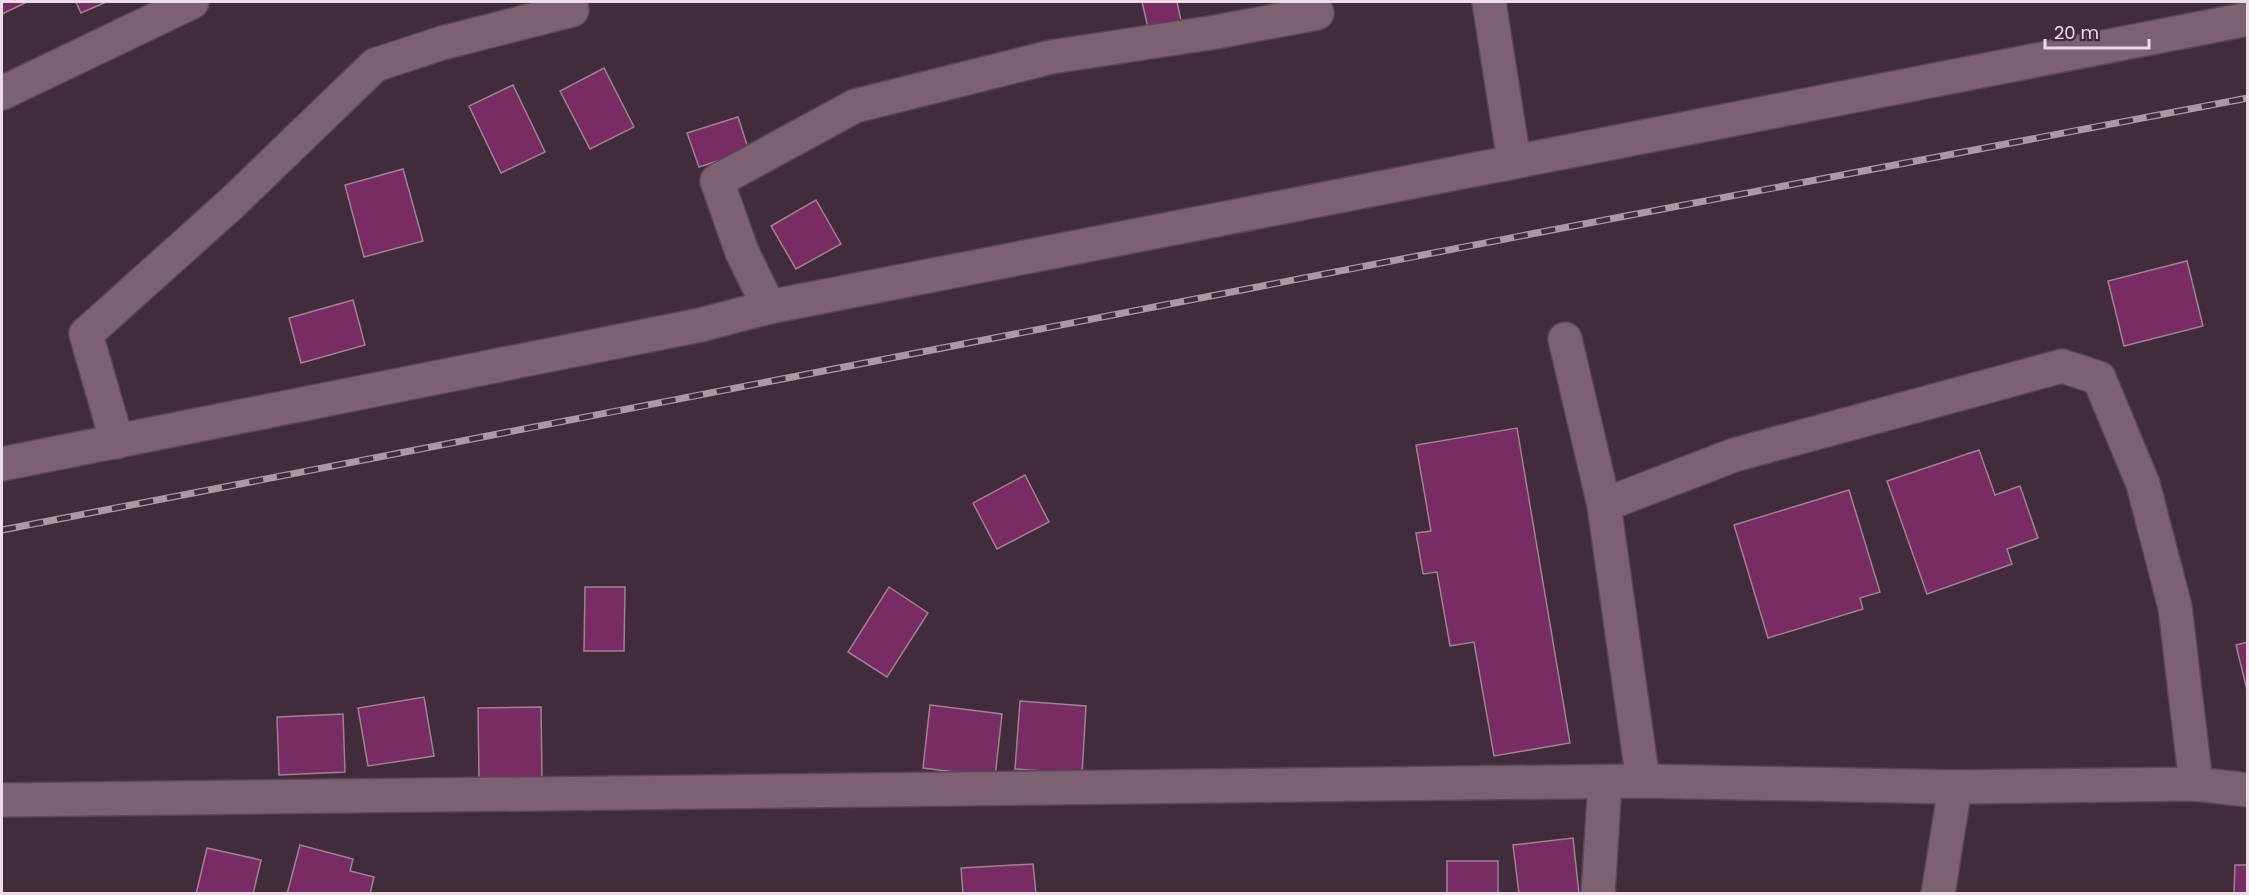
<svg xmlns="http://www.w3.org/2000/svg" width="2249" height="895" font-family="Poppins,sans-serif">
<rect width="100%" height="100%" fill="#422b3a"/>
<g fill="#792b64" stroke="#9d8293" stroke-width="1.5">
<path d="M2 2H27L2 14Z"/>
<path d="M76 2H103L104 3 81 13Z"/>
<path d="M1142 2H1177L1182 25 1149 32Z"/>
<path d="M604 68 634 127 590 149 560 91Z"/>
<path d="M513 85 545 152 501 173 469 106Z"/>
<path d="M738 117 749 151 699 167 687 133Z"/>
<path d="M403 169 423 241 364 257 345 185Z"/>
<path d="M816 200 841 244 796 269 771 226Z"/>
<path d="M2187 261 2203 326 2124 346 2108 281Z"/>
<path d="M353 300 365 345 301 363 289 318Z"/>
<path d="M1517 428 1570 743 1494 756 1474 642 1450 646 1437 572 1423 574 1416 533 1431 531 1416 445Z"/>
<path d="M1979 450 1995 495 2020 486 2038 538 2007 549 2012 564 1927 594 1887 481Z"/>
<path d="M1025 475 1049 522 997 549 973 503Z"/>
<path d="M1849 490 1880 592 1860 598 1863 609 1768 638 1734 525Z"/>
<path d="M585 587H625L624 651H584Z"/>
<path d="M889 587 928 613 887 677 848 652Z"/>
<path d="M2248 642V694L2236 645Z"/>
<path d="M424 697 434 756 368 766 358 708Z"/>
<path d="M1020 701 1086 706 1082 774 1015 769Z"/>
<path d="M930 705 1002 714 995 777 923 768Z"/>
<path d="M541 707 542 777 479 778 478 708Z"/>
<path d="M343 714 345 772 279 775 277 717Z"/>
<path d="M1573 838 1579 894H1519L1513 845Z"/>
<path d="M300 845 353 859 350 871 374 877 370 894H287Z"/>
<path d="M207 848 261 860 253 894H196Z"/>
<rect x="1447" y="861" width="51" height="33"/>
<path d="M1033 864 1036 894H963L961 868Z"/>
<path d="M2235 865H2248V894H2234Z"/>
</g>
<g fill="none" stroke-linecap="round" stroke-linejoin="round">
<defs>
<g id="minor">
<path d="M1489 2 1514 161"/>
<path d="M2 93 192 2"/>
<path d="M769 307 742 252 717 181 855 106 1051 57 1216 32 1317 13"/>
<path d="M1565 339 1604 505 1643 781"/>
<path d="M117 442 86 334 232 203 375 65 442 43 572 10 571 2"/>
<path d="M2 464 700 325 769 307 2248 19"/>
<path d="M1604 505 1734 455 2062 366 2099 378 2143 484 2175 607 2196 784"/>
<path d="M2 800 1643 781 1955 787 2196 784 2248 790"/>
<path d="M1598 894 1605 782"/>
<path d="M1938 894 1955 787"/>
</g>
</defs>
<use href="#minor" stroke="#5a4754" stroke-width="36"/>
<use href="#minor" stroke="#7b6171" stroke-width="33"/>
<defs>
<path id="rail" d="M2 530 1531 234 2248 98"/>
</defs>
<use href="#rail" stroke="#aa98a3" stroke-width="7"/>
<use href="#rail" stroke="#422b3a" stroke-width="4.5" stroke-dasharray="14" stroke-linecap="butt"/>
</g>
<rect width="2249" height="895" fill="none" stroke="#ebdce6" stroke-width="6"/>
<path d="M2045 39v9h104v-9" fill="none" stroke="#ebdce6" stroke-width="3"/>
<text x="2054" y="39" font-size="18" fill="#ebdce6" stroke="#422b3a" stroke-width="4.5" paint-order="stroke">20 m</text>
</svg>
